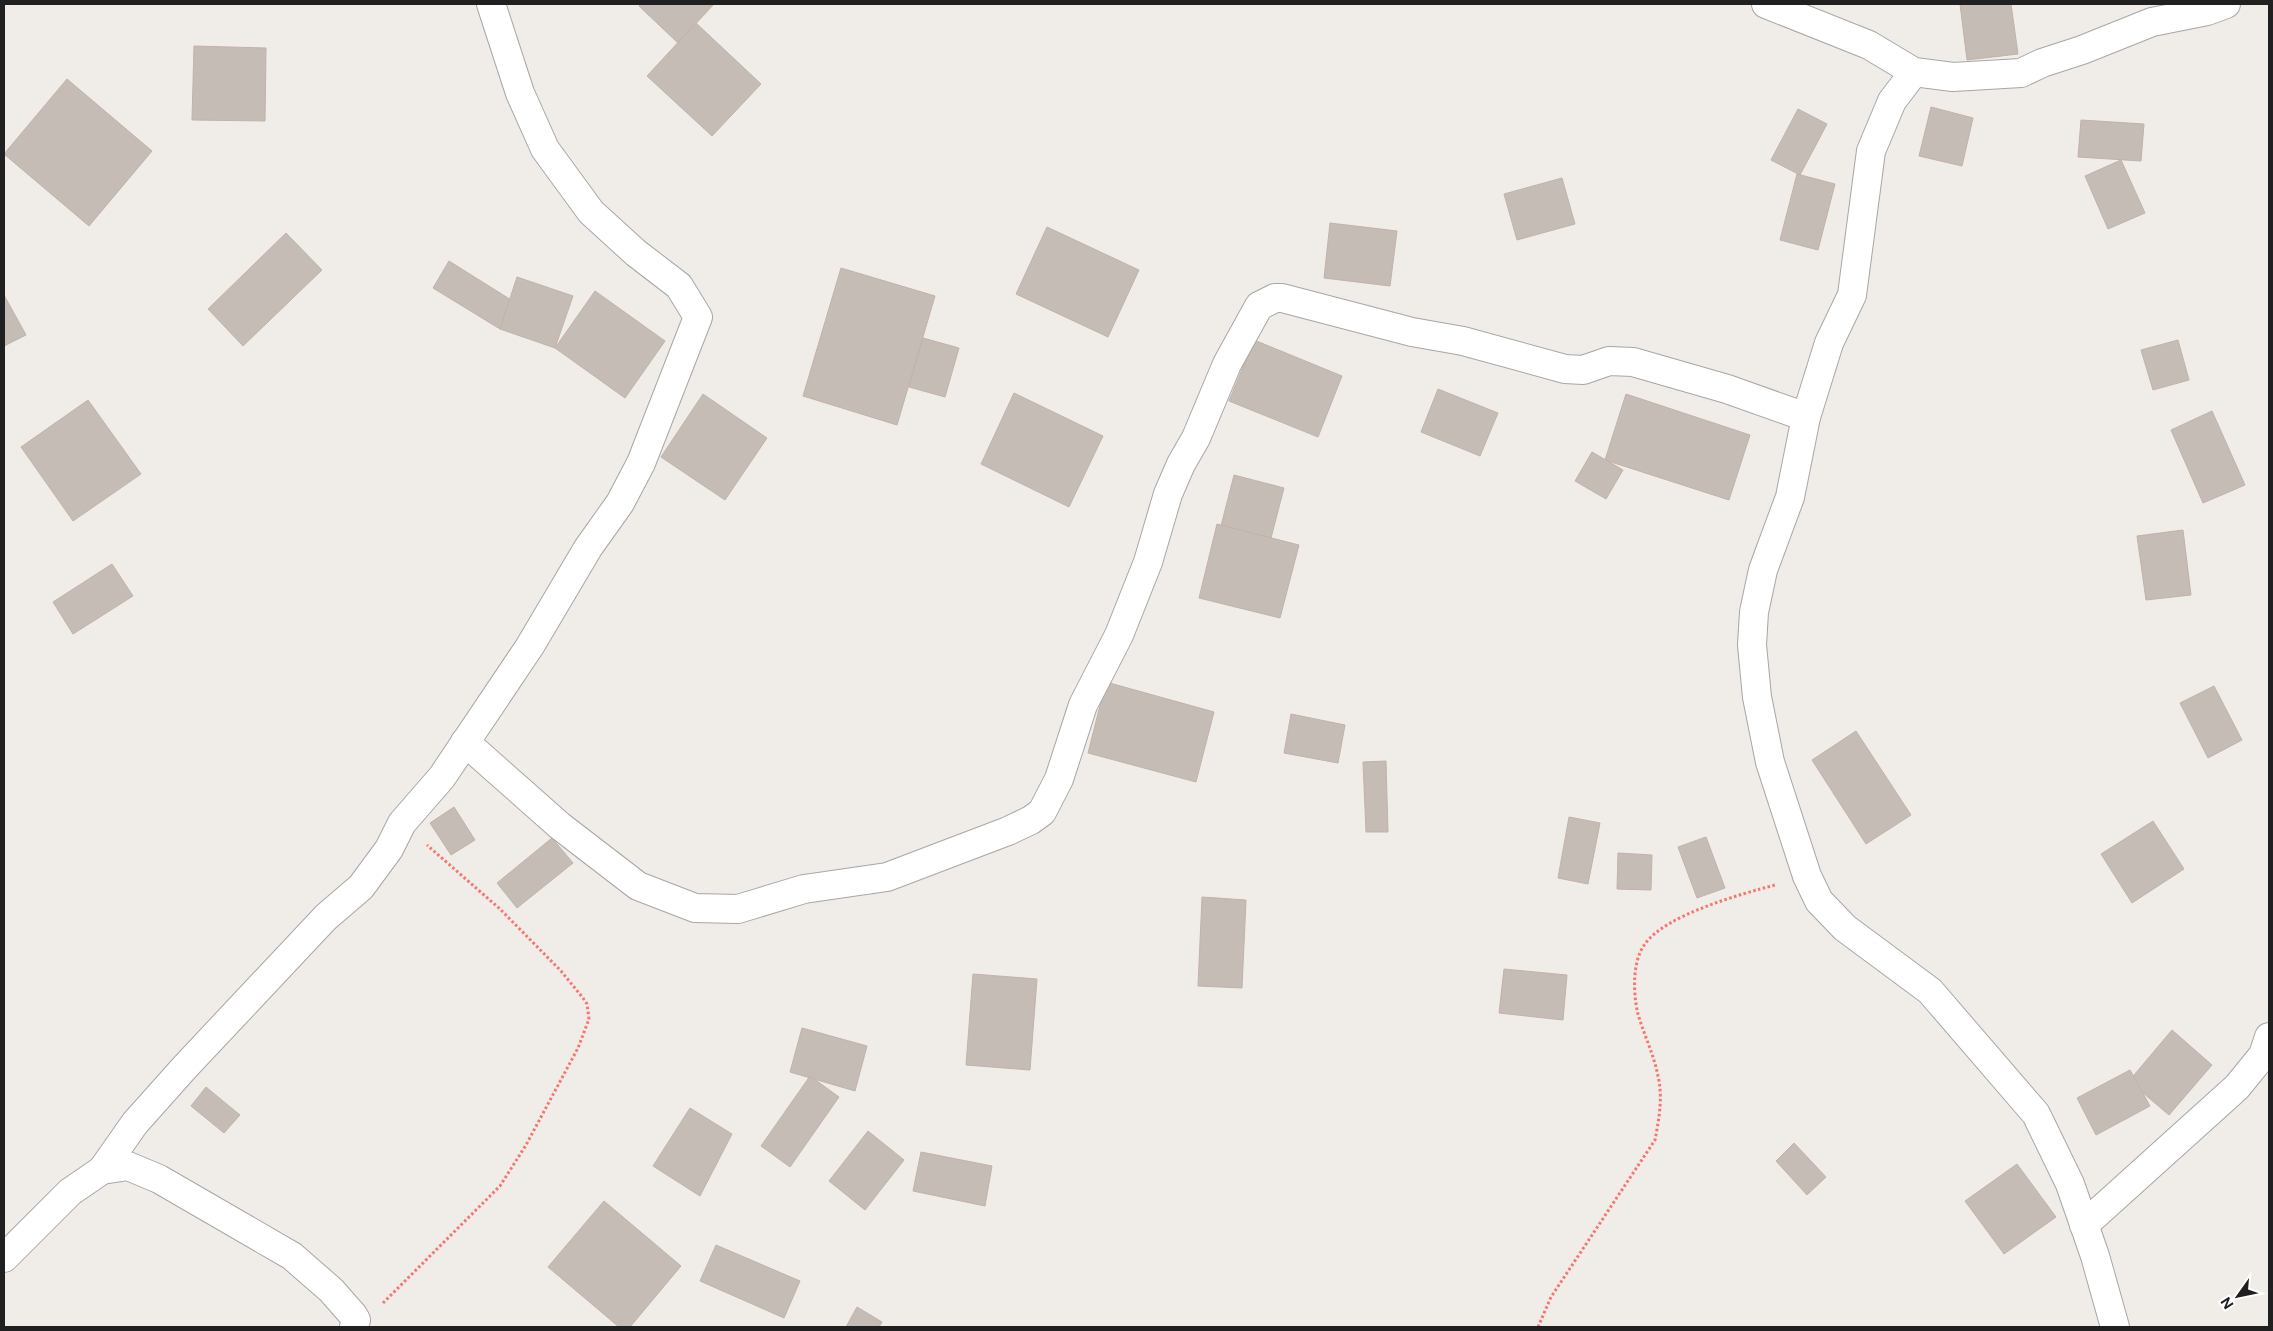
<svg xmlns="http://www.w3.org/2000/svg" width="2273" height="1331" font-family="'Public Sans',sans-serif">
<rect width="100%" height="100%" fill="#f0ece7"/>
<g fill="#c5bcb6" stroke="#c2b2a9">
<path d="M642 4H714L678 43 639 6Z"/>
<path d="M1960 4H2011L2018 54 1967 60Z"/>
<path d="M696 23 761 84 712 136 647 76Z"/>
<path d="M194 46 266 48 265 121 192 120Z"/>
<path d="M67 79 152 151 89 226 4 154Z"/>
<path d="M1931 107 1973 118 1962 166 1919 156Z"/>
<path d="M1798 109 1827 124 1800 175 1771 160Z"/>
<path d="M2081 120 2144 124 2141 161 2078 157Z"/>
<path d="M2121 160 2145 213 2108 229 2085 176Z"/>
<path d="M1797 174 1835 184 1818 250 1780 240Z"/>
<path d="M1562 178 1575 224 1517 240 1504 194Z"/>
<path d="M1330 223 1397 231 1390 286 1324 278Z"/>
<path d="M1047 227 1139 270 1108 337 1016 294Z"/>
<path d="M286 233 322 270 243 346 208 309Z"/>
<path d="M449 261 516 303 500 329 433 288Z"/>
<path d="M841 268 935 296 897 425 803 396Z"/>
<path d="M517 277 573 296 555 348 500 329Z"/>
<path d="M595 291 665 341 625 398 555 348Z"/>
<path d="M4 295 26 335 4 346Z"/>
<path d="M923 338 959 348 945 397 909 387Z"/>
<path d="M1254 340 1342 376 1318 437 1229 401Z"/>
<path d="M2178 340 2189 380 2153 390 2141 350Z"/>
<path d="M1438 389 1498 413 1480 456 1421 432Z"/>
<path d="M1014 393 1103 436 1069 507 981 464Z"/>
<path d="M703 394 767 438 725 500 661 457Z"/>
<path d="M1626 394 1750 435 1729 500 1605 460Z"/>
<path d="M88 400 141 474 73 521 21 447Z"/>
<path d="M2212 411 2245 485 2203 503 2171 430Z"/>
<path d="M1592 452 1623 470 1606 499 1575 481Z"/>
<path d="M1234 475 1284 488 1271 538 1221 526Z"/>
<path d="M1217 524 1299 545 1280 618 1199 598Z"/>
<path d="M2183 530 2191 595 2146 600 2137 536Z"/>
<path d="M112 564 133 596 73 634 53 602Z"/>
<path d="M1106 682 1214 712 1196 782 1088 753Z"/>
<path d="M2214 686 2242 740 2208 758 2180 703Z"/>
<path d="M1291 714 1345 725 1338 763 1284 753Z"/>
<path d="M1856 731 1911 815 1866 844 1812 760Z"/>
<path d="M1386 761 1388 832H1366L1363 762Z"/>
<path d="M454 807 475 840 451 855 430 823Z"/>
<path d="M1569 817 1600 823 1588 884 1558 878Z"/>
<path d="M2153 821 2184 869 2132 903 2101 854Z"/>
<path d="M1706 837 1725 888 1697 898 1678 847Z"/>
<path d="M552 838 573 863 517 908 497 883Z"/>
<path d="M1618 853 1652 855 1651 890 1617 889Z"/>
<path d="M1202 897 1246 900 1242 988 1198 986Z"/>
<path d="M1504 969 1567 975 1563 1020 1499 1013Z"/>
<path d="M973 974 1037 979 1030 1070 966 1065Z"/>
<path d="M802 1028 867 1046 855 1091 790 1072Z"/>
<path d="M2172 1030 2212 1065 2169 1115 2129 1081Z"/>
<path d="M2130 1070 2150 1106 2096 1135 2077 1098Z"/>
<path d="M810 1076 839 1097 790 1167 761 1146Z"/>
<path d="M206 1087 240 1115 224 1133 191 1106Z"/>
<path d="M690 1108 732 1134 700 1196 653 1166Z"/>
<path d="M868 1131 904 1160 865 1210 829 1181Z"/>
<path d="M1794 1143 1826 1177 1807 1195 1776 1161Z"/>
<path d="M921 1152 992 1166 985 1206 913 1191Z"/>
<path d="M2017 1164 2056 1217 2004 1254 1965 1201Z"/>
<path d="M604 1201 681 1266 630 1327H619L548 1267Z"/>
<path d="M716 1245 800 1281 784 1318 700 1281Z"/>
<path d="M857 1307 882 1322 879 1327H846Z"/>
</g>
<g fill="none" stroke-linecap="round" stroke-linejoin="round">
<defs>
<g id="minor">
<path d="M1766 4 1869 45 1914 72 1953 77 2021 73 2042 63 2082 50 2152 22 2207 11 2226 4"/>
<path d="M1914 72 1892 101 1871 151 1852 295 1829 343 1806 417 1790 497 1763 570 1754 612 1752 645 1757 697 1770 762 1807 876 1819 901 1845 928 1930 991 2036 1114 2070 1184 2095 1256 2115 1327"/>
<path d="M465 742 560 826 638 886 695 908 738 909 804 889 887 877 1008 831 1031 820 1042 812 1059 779 1083 705 1119 635 1148 562 1168 494 1181 464 1196 438 1227 364 1259 306 1275 298H1282L1412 332 1463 341 1565 369 1583 370 1609 361 1633 362 1727 389 1806 417"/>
<path d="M102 1170 135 1123 185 1067 326 917 361 887 389 849 402 823 442 777 530 646 588 548 620 503 641 463 698 317 679 286 636 253 591 212 545 149 520 93 491 4"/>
<path d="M2084 1225 2237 1087 2263 1055 2269 1037"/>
<path d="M4 1258 70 1192 102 1170 128 1166 159 1179 292 1256 331 1290 353 1315 356 1320 354 1327"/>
</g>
</defs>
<use href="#minor" stroke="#a7a7a7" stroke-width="30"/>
<g stroke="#f9736f" stroke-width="3" stroke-dasharray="2.5 2.5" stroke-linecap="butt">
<path d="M383 1303 500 1186 526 1145 578 1048 589 1019 587 1004 583 998 561 971 500 909 427 845"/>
<path d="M1538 1327 1551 1297 1655 1140C1659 1119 1663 1097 1658 1076 1654 1055 1644 1035 1638 1014 1633 994 1632 961 1645 944 1665 915 1741 894 1775 885"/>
</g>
<use href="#minor" stroke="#fff" stroke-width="28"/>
</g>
<rect width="2273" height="1331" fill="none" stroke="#202020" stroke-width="10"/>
<g transform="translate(2238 1296) rotate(237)" stroke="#ffffff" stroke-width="4" paint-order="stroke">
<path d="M0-4L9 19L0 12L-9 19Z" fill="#202020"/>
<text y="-8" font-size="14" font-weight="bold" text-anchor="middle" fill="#202020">N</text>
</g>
</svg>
